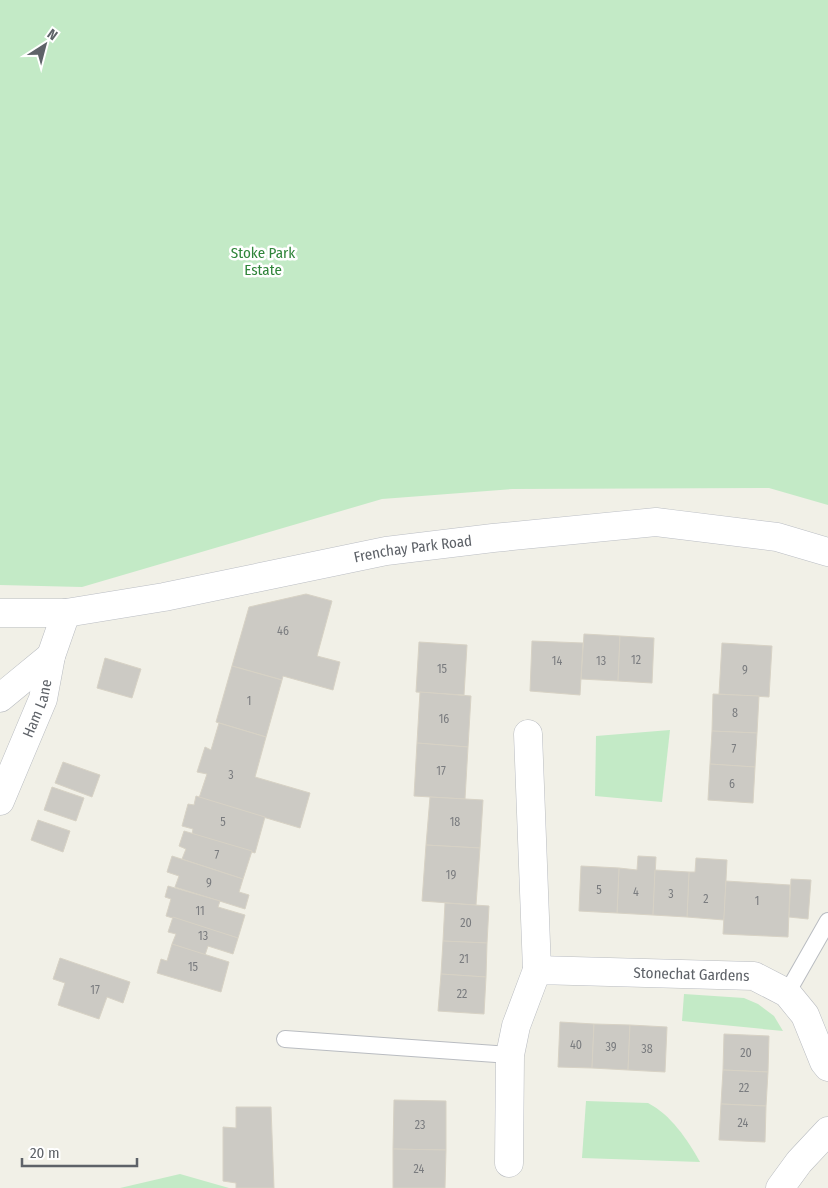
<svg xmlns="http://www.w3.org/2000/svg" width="828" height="1188" font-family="'Fira Sans Condensed',sans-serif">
<rect width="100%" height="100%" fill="#f1f0e7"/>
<g fill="#c3eac6">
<path d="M0 0H828V505L769 488 512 489 382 499 82 587 0 585Z"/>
<path d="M670 730 662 802 595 796 596 736Z"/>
<path d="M684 994 744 998 758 1004 774 1016 783 1031 682 1021Z"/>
<path d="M586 1101 648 1103C671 1115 687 1139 700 1162L582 1158Z"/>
<path d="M180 1174 229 1188H120Z"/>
</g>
<g fill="#cccac4" stroke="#d7d2c5">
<path d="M306 594 332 601 317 656 340 662 333 690 283 676 282 680 232 666 249 607Z"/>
<path d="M584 634 620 636 618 681 581 679Z"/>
<path d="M620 636 654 638 652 683 618 681Z"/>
<path d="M532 641 583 643 580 695 530 691Z"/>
<path d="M419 642 467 645 464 695 416 692Z"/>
<path d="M722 643 772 646 769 697 719 694Z"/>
<path d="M105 658 141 669 132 698 97 688Z"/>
<path d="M232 666 282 680 266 737 216 722Z"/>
<path d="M420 692 471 696 468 747 417 743Z"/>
<path d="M713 694 759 696 757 733 712 731Z"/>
<path d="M219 723 266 737 255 777 310 793 300 828 199 798 207 774 197 772 205 747 211 750Z"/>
<path d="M712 731 757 733 755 767 710 764Z"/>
<path d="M417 743 468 747 465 799 414 796Z"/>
<path d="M63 762 100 775 92 797 55 783Z"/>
<path d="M710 764 755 767 753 803 708 800Z"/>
<path d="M52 787 84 798 76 821 44 810Z"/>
<path d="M196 796 265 817 255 853 192 834 193 829 182 826 188 804 194 805Z"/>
<path d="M430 797 483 800 480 848 426 845Z"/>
<path d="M38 820 70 831 63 852 31 840Z"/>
<path d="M184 831 252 851 243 879 182 859 186 849 179 846Z"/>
<path d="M426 845 480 848 476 905 422 901Z"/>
<path d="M172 856 243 879 239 892 249 895 245 909 175 887 179 876 167 872Z"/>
<path d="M638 856 656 857 653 915 617 913 619 868 637 870Z"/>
<path d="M696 858 727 860 724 920 687 917 689 872H695Z"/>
<path d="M581 866 619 868 617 913 579 911Z"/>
<path d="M655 870 689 872 687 917 653 915Z"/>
<path d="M791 879 811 880 808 919 789 917Z"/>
<path d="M726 881 790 885 788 937 723 934Z"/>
<path d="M168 886 220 901 218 907 245 915 238 938 166 916 171 899 165 897Z"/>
<path d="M445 903 489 906 487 943 443 941Z"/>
<path d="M173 917 238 938 233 954 208 946 205 955 172 944 176 934 168 932Z"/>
<path d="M443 941 487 943 486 977 441 974Z"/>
<path d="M172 944 229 962 221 992 157 973 161 959 167 961Z"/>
<path d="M60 958 130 982 123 1003 107 997 99 1019 58 1005 65 983 53 979Z"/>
<path d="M441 974 486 977 484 1014 438 1011Z"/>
<path d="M560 1022 594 1024 592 1068 558 1067Z"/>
<path d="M594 1024 630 1025 628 1070 592 1068Z"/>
<path d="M630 1025 667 1027 665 1072 628 1070Z"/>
<path d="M724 1034 769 1036 768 1072 723 1070Z"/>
<path d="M723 1070 768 1072 766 1106 721 1104Z"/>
<path d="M394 1100 446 1101V1150L393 1149Z"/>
<path d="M721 1104 766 1106 765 1142 719 1140Z"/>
<path d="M236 1107H271L274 1188H236V1183L223 1181V1127L236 1128Z"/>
<path d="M393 1149 446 1150 445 1188H393Z"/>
</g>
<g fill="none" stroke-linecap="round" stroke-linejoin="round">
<defs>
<g id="service">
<path d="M787 993 828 921"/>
<path d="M285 1039 510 1055"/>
</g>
<g id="minor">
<path d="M0 698 51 656"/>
<path d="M528 734 537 970"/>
<path id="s1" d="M0 801 43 699 51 656 66 613"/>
<path id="s2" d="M509 1163 510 1055 516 1026 537 970 754 976 787 993 805 1015 824 1062 828 1067"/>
<path d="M780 1188 799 1162 828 1131"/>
</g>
<g id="secondary">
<path id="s3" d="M0 613H66L164 597 386 551 493 538 656 522 777 537 828 552"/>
</g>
</defs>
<use href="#service" stroke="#b9bcc1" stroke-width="18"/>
<use href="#minor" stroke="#b9bcc1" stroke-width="29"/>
<use href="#secondary" stroke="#babdc3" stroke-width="29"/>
<use href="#service" stroke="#fff" stroke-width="16"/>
<use href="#minor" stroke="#fff" stroke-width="28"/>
<use href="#secondary" stroke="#fff" stroke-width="28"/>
</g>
<g text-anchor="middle" stroke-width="5" stroke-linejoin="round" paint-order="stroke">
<g font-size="12" fill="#7a7c7f">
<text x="283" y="635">46</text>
<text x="636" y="664">12</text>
<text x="557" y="665">14</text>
<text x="601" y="665">13</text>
<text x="442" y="673">15</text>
<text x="745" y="674">9</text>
<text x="249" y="705">1</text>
<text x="735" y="717">8</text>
<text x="444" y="723">16</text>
<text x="734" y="753">7</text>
<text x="441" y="775">17</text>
<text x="231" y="779">3</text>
<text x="732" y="788">6</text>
<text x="223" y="826">5</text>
<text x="455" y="826">18</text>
<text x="217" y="859">7</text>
<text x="451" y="879">19</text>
<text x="209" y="887">9</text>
<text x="599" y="894">5</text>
<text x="636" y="896">4</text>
<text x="671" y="898">3</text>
<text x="706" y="903">2</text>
<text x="757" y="905">1</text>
<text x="200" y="915">11</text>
<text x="466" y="927">20</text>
<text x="203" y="940">13</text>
<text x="464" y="963">21</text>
<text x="193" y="971">15</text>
<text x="95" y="994">17</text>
<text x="462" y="998">22</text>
<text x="576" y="1049">40</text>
<text x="611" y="1051">39</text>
<text x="647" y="1053">38</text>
<text x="746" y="1057">20</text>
<text x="744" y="1092">22</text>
<text x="743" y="1127">24</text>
<text x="420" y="1129">23</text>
<text x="419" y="1173">24</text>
</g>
<g font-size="15" fill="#30853a" stroke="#fff">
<text x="263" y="258">Stoke Park<tspan x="263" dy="17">Estate</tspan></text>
</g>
<g font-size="15" fill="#5e6268" stroke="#fff">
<text dy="5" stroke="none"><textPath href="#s3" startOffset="419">Frenchay Park Road</textPath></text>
<text dy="5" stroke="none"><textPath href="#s1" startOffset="100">Ham Lane</textPath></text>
<text dy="5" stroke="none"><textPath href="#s2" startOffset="352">Stonechat Gardens</textPath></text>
</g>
</g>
<g transform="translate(45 45) rotate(36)" stroke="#ffffff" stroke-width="4" paint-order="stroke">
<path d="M0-4L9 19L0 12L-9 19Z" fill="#5e6268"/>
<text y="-8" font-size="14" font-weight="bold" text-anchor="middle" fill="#5e6268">N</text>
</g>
<path d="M22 1158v8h115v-8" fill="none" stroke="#5e6268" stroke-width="2.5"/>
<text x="30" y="1158" font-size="15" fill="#5e6268" stroke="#ffffff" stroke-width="4" paint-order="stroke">20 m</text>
</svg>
